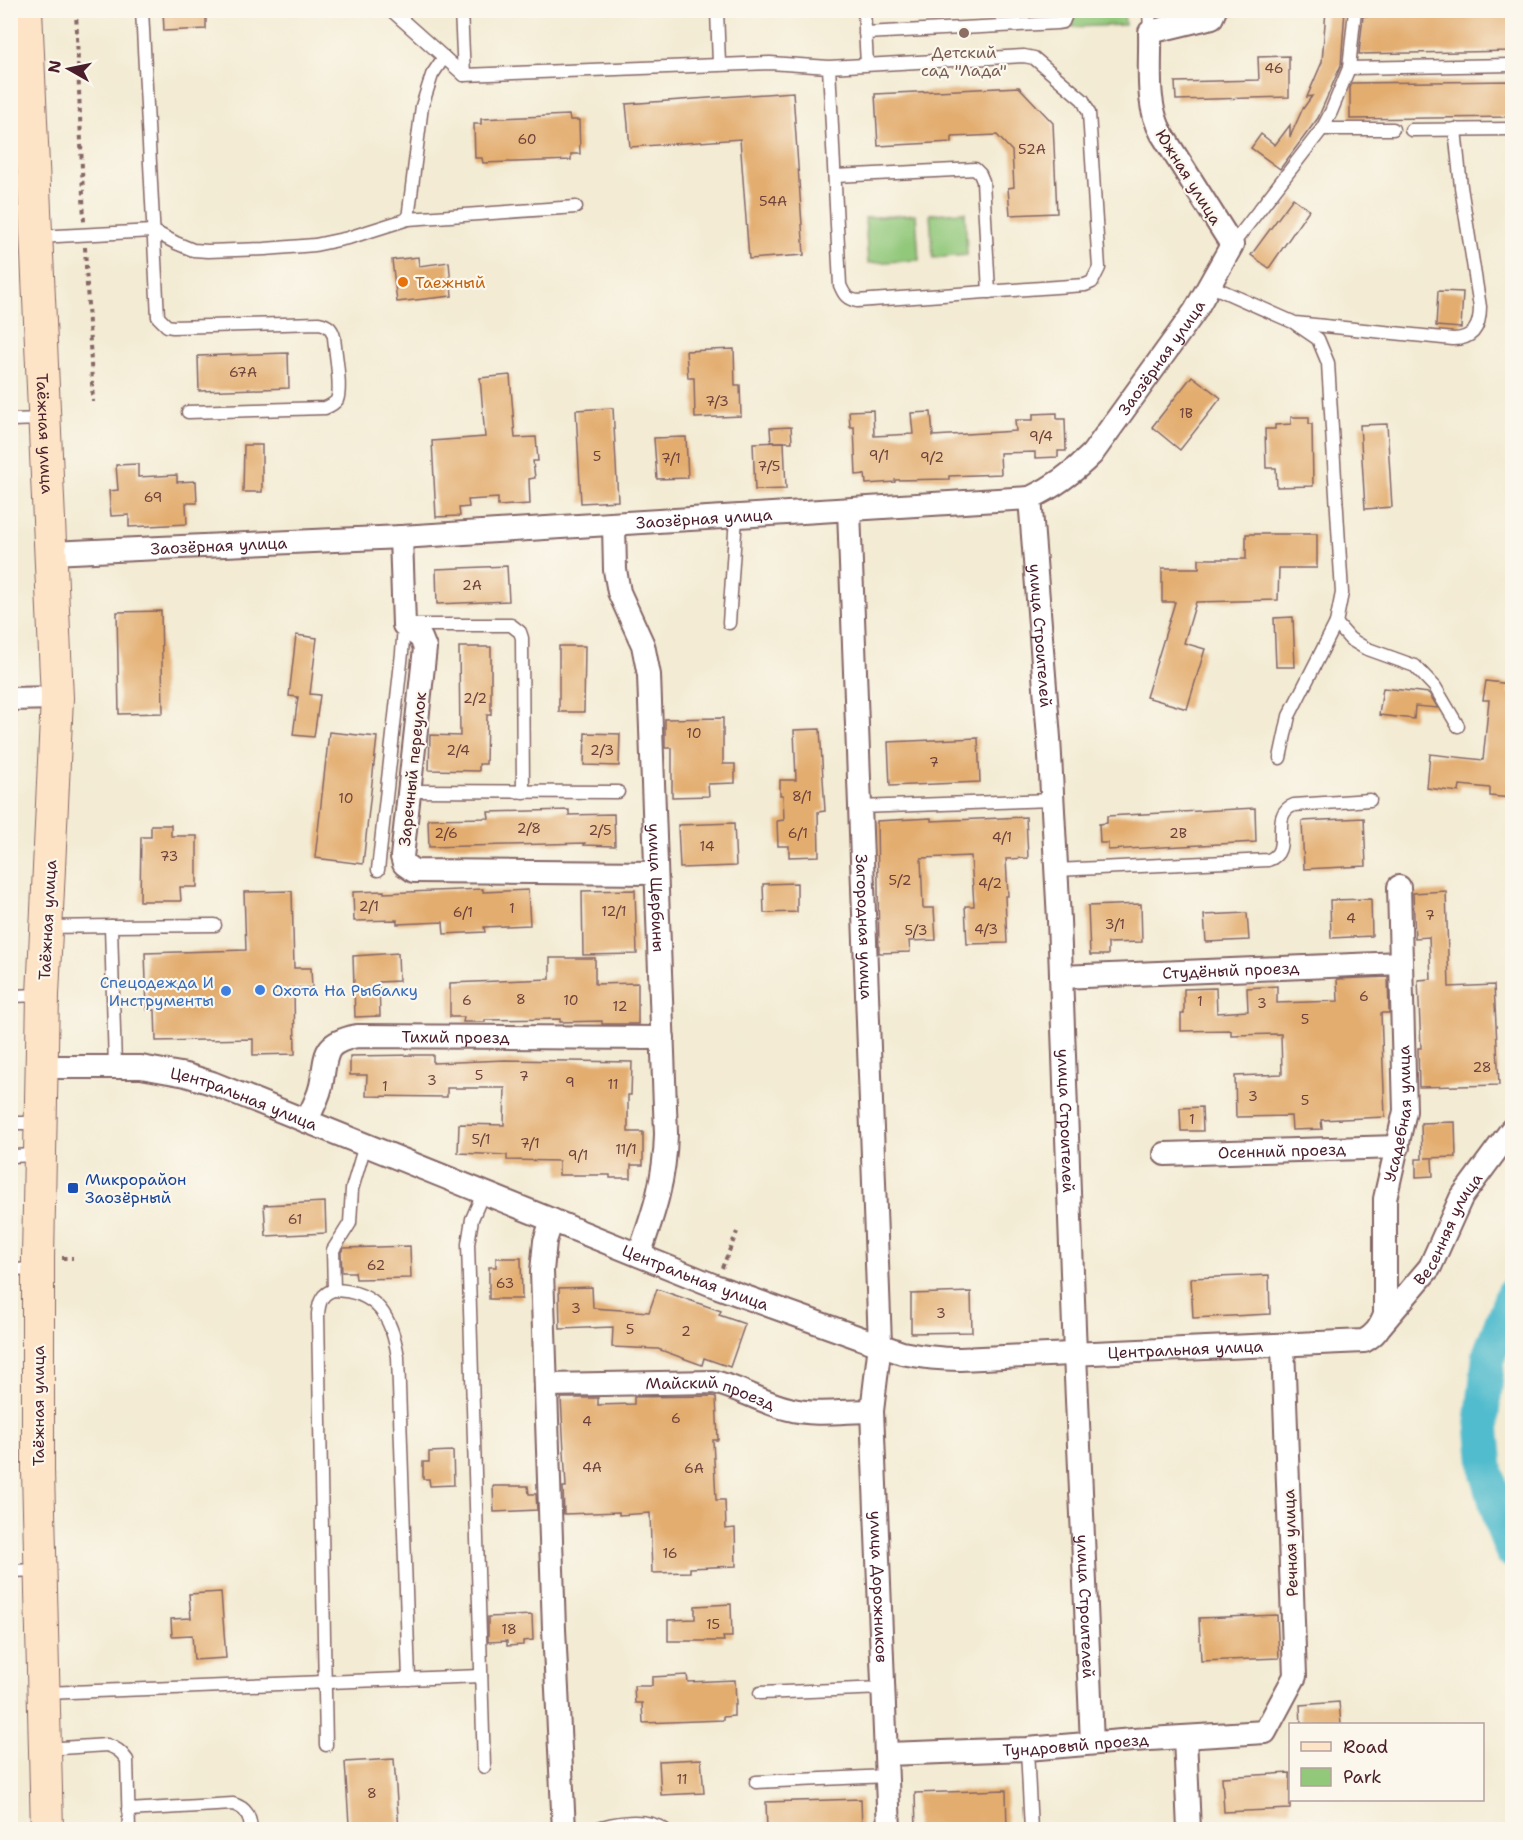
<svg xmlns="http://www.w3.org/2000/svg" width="1523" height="1840" font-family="'Shantell Sans',sans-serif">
<rect width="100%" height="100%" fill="#fbf7ec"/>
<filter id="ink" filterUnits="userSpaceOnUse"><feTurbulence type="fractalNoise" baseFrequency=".0167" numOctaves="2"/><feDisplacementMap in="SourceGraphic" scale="12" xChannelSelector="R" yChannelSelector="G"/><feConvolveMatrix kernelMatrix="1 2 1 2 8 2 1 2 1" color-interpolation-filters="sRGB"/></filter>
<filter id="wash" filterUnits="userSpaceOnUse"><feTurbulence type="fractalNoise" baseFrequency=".008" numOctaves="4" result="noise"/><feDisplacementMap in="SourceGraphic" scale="24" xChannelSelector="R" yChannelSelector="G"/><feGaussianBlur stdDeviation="1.35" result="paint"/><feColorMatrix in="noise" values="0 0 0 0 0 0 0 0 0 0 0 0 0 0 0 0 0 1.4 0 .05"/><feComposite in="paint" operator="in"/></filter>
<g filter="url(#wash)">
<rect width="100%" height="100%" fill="#f3ebd3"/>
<g fill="#91c87a" stroke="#6e7452" stroke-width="1.5">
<path d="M1072 11H1124L1125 25 1073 27Z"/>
<path d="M965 212 967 255 933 258 930 214Z"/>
<path d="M916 214 919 260 868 263 865 218Z"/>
</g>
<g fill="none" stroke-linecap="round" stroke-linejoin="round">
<path stroke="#51bccd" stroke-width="34" d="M1512 1294 1489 1355 1482 1418 1487 1473 1504 1532 1512 1552"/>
</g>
<g id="blocks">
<g fill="#e3ad70">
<path d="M163 10H206V29L164 31Z"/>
<path d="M1326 10H1345L1341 65 1318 118 1280 169 1251 148 1261 134 1275 145 1290 125V137L1302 110 1312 96 1307 97 1322 62Z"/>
<path d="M1512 13V51L1359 54 1363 16Z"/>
<path d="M1289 56V97L1176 100 1175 82 1259 80 1258 57Z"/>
<path d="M1512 81V117L1350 119V88L1352 83Z"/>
<path d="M1019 87 1053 123 1057 213 1010 215 1008 188 1014 187 1012 151 997 135 952 137V142L878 146 875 94Z"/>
<path d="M793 92 804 255 749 259 740 139 630 147 626 104Z"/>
<path d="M569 115 570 120H579L580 154H571V160L483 163 482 158H475L474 124H481V119Z"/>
<path d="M1293 198 1309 210 1269 268 1251 255Z"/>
<path d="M418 257 419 266 449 262 452 296 397 302 392 260Z"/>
<path d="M1438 291 1463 292 1461 328 1436 326Z"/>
<path d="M734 349 735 385H740L741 416 695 418 694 378H688L686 351Z"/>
<path d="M288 353 289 388 199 391 198 356Z"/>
<path d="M510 375 515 438 536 437 538 461H533L535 478 529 479 530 504 498 506V498L468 500 469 507 459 508 460 516 436 517 432 441 485 437 480 378Z"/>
<path d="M1192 376 1221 398 1180 450 1152 427Z"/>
<path d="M613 408 618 501 581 503 576 410Z"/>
<path d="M873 410 874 436 913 434 911 413 931 412 933 436 1016 431 1015 420H1033V414L1057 413V419H1065L1066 451H1058V457L1035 458V452L1000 453 1001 474 949 476V479L895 480V482L866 484 865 474 856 475 854 427H850L849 411Z"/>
<path d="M1291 417H1309V424H1312L1313 486 1277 487 1276 468H1266L1265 429H1275V425L1291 424Z"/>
<path d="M1387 424 1392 507 1365 509 1360 425Z"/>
<path d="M791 427 792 442H771L770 428Z"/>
<path d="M686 437 688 478 657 479 654 438Z"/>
<path d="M784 442 786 489 755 490 753 443Z"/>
<path d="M244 445H262V492H243Z"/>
<path d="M138 464V477L177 475V482L196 481 197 503H186L187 524 129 527V515L111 516 109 491 118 490 116 465Z"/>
<path d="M1246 534H1317V568H1279L1278 600 1196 602 1184 643 1205 649 1187 709 1146 697 1175 602H1162V568H1199V559H1246Z"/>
<path d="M507 566 509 601 437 604 436 569Z"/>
<path d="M161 611 163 713 119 714 117 612Z"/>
<path d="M1293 617 1295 667H1276L1274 618Z"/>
<path d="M296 635 317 638 310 694 320 695 314 737 293 735 298 697 289 696Z"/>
<path d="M559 646H585L584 712H559Z"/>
<path d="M459 647H491V715H487L486 764H479V771L429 770 430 735 460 736Z"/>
<path d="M1486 681 1510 684 1509 693H1512V798L1490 796V788L1460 785 1459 792 1427 788 1430 754 1483 760 1489 700H1483Z"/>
<path d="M1383 688 1429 693 1438 708 1415 706 1414 719 1379 715Z"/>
<path d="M723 718V764H735V783L708 784 709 796 672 797V748H665V719Z"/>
<path d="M820 729 825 811 818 812 819 856 789 857V846H778L777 821 784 820 783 795H780V780H796L794 730Z"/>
<path d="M329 732 377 737 363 864 315 858Z"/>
<path d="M585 733 620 734 619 766 584 765Z"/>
<path d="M978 738 980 782 890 786 888 742Z"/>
<path d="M1255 808 1256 842 1108 850V843H1100L1099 824 1107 823V816Z"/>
<path d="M569 810V815L614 814 615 846 584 845 585 843 429 847 428 819 489 818 488 812Z"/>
<path d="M1026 817 1028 858 1006 859 1008 896H1005L1007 943 967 944 965 906H974L971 856 921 858 923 908H934L936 940 909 941 910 952 879 953 877 821 931 818V821Z"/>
<path d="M1364 818 1366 866 1304 869 1302 821Z"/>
<path d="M734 823 736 866 680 868 678 825Z"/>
<path d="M151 825H171V836H197V887H180L181 901H140L141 837H151Z"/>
<path d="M797 883V912L764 913 763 884Z"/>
<path d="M483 889V892L528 890 530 925 484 927 485 932 444 934 443 922 397 924V920L354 921 353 892 384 891V893Z"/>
<path d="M635 890 637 954 583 955 582 891Z"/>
<path d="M292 891 294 968H311L312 988H294L295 1054 253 1055V1039L156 1041 155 1010H147L145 953 246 950 244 892Z"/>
<path d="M1446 891 1449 987 1494 985 1499 1085 1419 1087 1418 1048H1421L1418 980 1431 979 1429 937 1415 938 1413 893Z"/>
<path d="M1371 899 1372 936 1331 938 1330 900Z"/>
<path d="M1141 904 1142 942 1108 943V955H1090L1088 906Z"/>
<path d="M1247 913 1249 940 1206 942 1204 915Z"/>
<path d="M398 953 399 981 379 982 380 1016 355 1017 353 956Z"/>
<path d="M550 958H595V984L638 983V1024H602V1021L560 1022V1019L485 1020V1022H463L464 1017H450V983L550 979Z"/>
<path d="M1388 977 1389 1013H1381L1385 1117 1321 1120 1322 1129 1292 1130 1291 1116 1236 1117 1235 1076 1282 1074 1281 1034 1231 1035V1030L1181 1031V1014H1184V989L1216 988 1217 1013 1248 1011 1247 988 1277 986V1003L1338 1001 1337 979Z"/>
<path d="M417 1055H433V1063L505 1060 632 1062 631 1095H628V1132H643V1165H631V1178H610V1175H559V1161L507 1160V1155L458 1153 459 1124 504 1125 505 1088H447V1097L366 1096 367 1075H350V1056Z"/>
<path d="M1202 1107 1203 1131H1181L1180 1108Z"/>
<path d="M1455 1122 1456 1157 1425 1158H1432L1433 1176 1416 1177V1159H1422L1421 1123Z"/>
<path d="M325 1202 326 1233 266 1236 264 1205Z"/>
<path d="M410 1246 411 1278 356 1279 355 1272H342L341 1252 344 1248Z"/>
<path d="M496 1258H521L522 1299H489V1267H496Z"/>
<path d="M1269 1275 1270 1314 1193 1318 1191 1278Z"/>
<path d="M592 1287 593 1308 649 1312 657 1289 721 1311 719 1315 745 1324 730 1367 704 1358 702 1365 658 1349 612 1347 613 1327 560 1329 559 1288Z"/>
<path d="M971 1292 972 1332 911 1333V1294Z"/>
<path d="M712 1396 716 1397 718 1440H713L716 1500H725L726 1529 735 1528 736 1566 690 1568V1572L652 1573 650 1513 619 1515V1512L564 1514 563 1487H566L561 1398H598V1405L634 1404V1397Z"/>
<path d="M453 1451 454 1485 430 1486 429 1479H423V1462H429V1452Z"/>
<path d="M493 1486H528L529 1494H536L537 1510 494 1512Z"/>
<path d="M221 1592 226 1658 194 1660 192 1635 172 1636 171 1619 191 1618 189 1594Z"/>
<path d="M731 1604 732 1637H723L724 1641H668V1620L695 1619V1606Z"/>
<path d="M532 1615 533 1640 523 1641V1645L507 1646V1641L488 1642V1617Z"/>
<path d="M1277 1615 1279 1658 1201 1661 1199 1618Z"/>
<path d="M687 1675 688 1682 735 1680 736 1705H734V1716L723 1717V1720L643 1723 642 1703H635L634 1686H652V1677Z"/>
<path d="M1339 1702 1341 1725H1301L1300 1705Z"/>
<path d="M394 1759 399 1830H365V1823L349 1824 345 1762Z"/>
<path d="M701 1759 704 1793 661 1795 659 1761Z"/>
<path d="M1290 1773V1809L1224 1812 1222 1777Z"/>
<path d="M1006 1790 1007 1830H916L915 1793Z"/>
<path d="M861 1799 862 1830H767L766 1802Z"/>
</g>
</g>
</g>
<g filter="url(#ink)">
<use href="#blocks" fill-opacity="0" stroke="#856666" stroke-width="1.5"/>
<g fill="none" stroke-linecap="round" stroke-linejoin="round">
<defs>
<g id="lane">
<path d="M142 10 158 317 167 326 173 327 319 323C328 325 332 328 334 337 335 351 342 388 337 400 334 404 330 406 325 408L188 412"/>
<path d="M391 10 464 75"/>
<path d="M461 10 464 75 770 63 829 67 1024 56 1034 58 1083 100 1089 113 1099 268 1092 282 1085 285 857 301C847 299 844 295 840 285L829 67"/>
<path d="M717 10 719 64"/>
<path d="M864 10 867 64"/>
<path d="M1149 10 1150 32"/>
<path d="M865 33 1057 23 1063 22 1068 10"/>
<path d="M1349 68 1512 65"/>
<path d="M1322 129H1393"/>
<path d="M1411 130 1512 129"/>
<path d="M835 176 975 169 980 174 983 181 989 292"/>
<path d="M408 219 422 106 432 75 444 57"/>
<path d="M38 237 153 231 176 243 193 250 208 251 265 249 315 245 348 238 408 219 576 207"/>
<path d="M1232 245 1322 129 1331 112 1349 68 1355 10"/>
<path d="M1209 285 1295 323 1453 339C1474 339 1480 326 1480 307L1461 187 1455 129"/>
<path d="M10 420 44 419"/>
<path d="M729 623 736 517"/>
<path d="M1336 623 1350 639 1365 648 1415 666 1435 687 1458 726"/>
<path d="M1280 758 1289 716 1336 623 1342 593 1328 363 1318 339 1296 324"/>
<path d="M410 791 618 792"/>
<path d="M860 807 1052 800"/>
<path d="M378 870 402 653 404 625H511L520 632 522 638 523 792"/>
<path d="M1056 870 1268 860C1295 851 1267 815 1294 805L1370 800"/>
<path d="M47 927 111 926"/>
<path d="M10 996 42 995"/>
<path d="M115 1067 111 926 215 925"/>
<path d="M10 1123H39"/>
<path d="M365 1145 352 1189 350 1223 333 1250 334 1290C378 1291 392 1318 398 1357L409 1679"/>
<path d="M10 1156 39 1155"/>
<path d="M483 1193 472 1219 468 1244 484 1767"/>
<path d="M10 1270 37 1269"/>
<path d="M10 1571 40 1570"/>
<path d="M45 1693 481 1676"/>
<path d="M760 1693 884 1688"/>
<path d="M326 1745 318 1314C319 1302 322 1293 334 1290"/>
<path d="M45 1749 107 1745C116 1748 121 1751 127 1760L129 1830"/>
<path d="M1027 1749 1031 1830"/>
<path d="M756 1782 888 1776"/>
<path d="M128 1810 233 1804C246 1808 250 1815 251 1830"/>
<path d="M593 1830C613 1822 646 1817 665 1830"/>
</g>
<g id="street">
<path id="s1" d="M1030 498 1049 738 1059 920 1075 1354 1092 1743"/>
<path id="s2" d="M849 510 880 1344 872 1411 889 1830"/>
<path id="s3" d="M614 524 615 570 619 592 643 645 649 675 666 1134C665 1180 654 1212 639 1255"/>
<path d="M401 537 404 625 421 638 425 648 402 857 404 864 414 871 656 873"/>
<path id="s4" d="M51 553 401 537 1030 498C1054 487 1073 473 1092 454L1195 311 1232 245 1162 134C1145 104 1151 66 1150 32L1212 17 1215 10"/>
<path d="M10 699 57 698"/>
<path id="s5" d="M1061 977 1401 963"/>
<path id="s6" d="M41 1067H141L186 1075 212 1083 715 1286 902 1353C922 1357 940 1359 960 1359L1364 1341C1375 1335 1380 1328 1385 1315V1199L1405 1111 1399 887"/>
<path id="s7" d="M306 1121C312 1110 318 1099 321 1086 327 1056 321 1043 357 1036L663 1038"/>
<path id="s8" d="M1165 1154 1398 1147"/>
<path d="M552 1220 545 1241 542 1271 554 1629 564 1830"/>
<path id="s9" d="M1381 1325 1430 1267 1461 1198 1512 1129"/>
<path id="s10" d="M547 1385 714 1382C740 1388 763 1403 789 1409 814 1416 845 1411 872 1411"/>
<path d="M1185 1737 1189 1830"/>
<path id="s11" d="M887 1754 1027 1749 1133 1740 1265 1732 1295 1676 1283 1346"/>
</g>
<g id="secondary">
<path id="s12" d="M26 10 57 698 43 995 38 1258V1471L47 1830"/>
</g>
</defs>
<use href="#lane" stroke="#856666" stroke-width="15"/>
<use href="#street" stroke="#856666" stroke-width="26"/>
<use href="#secondary" stroke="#856666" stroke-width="34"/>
<g stroke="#856666" stroke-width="4" stroke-dasharray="4.5 4.5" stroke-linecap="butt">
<path d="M76 10 84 222"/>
<path d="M85 247 93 402"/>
<path d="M62 1258H73"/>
<path d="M722 1268 737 1232"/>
</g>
<use href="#lane" stroke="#fff" stroke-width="12"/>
<use href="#street" stroke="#fff" stroke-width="22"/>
<use href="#secondary" stroke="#fee4c6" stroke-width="32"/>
</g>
</g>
<circle fill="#8d6e63" stroke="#fbf7ec" stroke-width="2" cx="964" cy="33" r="6"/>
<circle fill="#e8710a" stroke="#fbf7ec" stroke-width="2" cx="403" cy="282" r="6"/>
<g fill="#3f7fe0" stroke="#fbf7ec" stroke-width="2">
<circle cx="260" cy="990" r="6"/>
<circle cx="226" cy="991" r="6"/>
</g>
<rect fill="#1a4fb4" stroke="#fbf7ec" stroke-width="2" x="67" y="1182" width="12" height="12" rx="3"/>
<g text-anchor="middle" stroke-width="4.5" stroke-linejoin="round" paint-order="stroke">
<g font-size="14" fill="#70423c">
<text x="1274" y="73">46</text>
<text x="527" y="144">60</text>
<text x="1032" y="154">52А</text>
<text x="773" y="206">54А</text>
<text x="243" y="377">67А</text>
<text x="717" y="406">7/3</text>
<text x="1186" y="418">1В</text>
<text x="1041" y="441">9/4</text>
<text x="879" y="460">9/1</text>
<text x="597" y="461">5</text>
<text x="932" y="462">9/2</text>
<text x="671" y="463">7/1</text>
<text x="769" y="471">7/5</text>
<text x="153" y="502">69</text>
<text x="472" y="590">2А</text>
<text x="475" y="703">2/2</text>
<text x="694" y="738">10</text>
<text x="458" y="755">2/4</text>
<text x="602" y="755">2/3</text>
<text x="934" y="767">7</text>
<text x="802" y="801">8/1</text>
<text x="346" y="803">10</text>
<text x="529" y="833">2/8</text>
<text x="600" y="835">2/5</text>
<text x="446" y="838">2/6</text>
<text x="798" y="838">6/1</text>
<text x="1178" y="838">2В</text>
<text x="1002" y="842">4/1</text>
<text x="707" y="851">14</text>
<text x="169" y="861">73</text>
<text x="900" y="885">5/2</text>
<text x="990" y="888">4/2</text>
<text x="369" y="911">2/1</text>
<text x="512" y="913">1</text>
<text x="614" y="916">12/1</text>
<text x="463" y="917">6/1</text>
<text x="1430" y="920">7</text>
<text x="1351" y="923">4</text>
<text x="1115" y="929">3/1</text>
<text x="986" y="934">4/3</text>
<text x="916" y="935">5/3</text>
<text x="1364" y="1001">6</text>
<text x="521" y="1004">8</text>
<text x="467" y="1005">6</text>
<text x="571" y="1005">10</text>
<text x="1200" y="1006">1</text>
<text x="1262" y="1008">3</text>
<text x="620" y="1011">12</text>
<text x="1305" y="1024">5</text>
<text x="1482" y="1072">28</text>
<text x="479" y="1080">5</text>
<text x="524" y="1081">7</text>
<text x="432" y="1085">3</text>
<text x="570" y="1087">9</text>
<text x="613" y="1089">11</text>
<text x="385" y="1091">1</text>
<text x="1253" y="1101">3</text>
<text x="1305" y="1105">5</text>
<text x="1192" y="1124">1</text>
<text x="481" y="1144">5/1</text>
<text x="530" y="1148">7/1</text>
<text x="626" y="1154">11/1</text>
<text x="578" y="1160">9/1</text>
<text x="295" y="1224">61</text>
<text x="376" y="1270">62</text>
<text x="505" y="1288">63</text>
<text x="576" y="1313">3</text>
<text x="941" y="1318">3</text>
<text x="630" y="1334">5</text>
<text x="686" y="1336">2</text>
<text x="676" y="1423">6</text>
<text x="587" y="1426">4</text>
<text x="592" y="1472">4А</text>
<text x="694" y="1473">6А</text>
<text x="670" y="1558">16</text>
<text x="713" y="1629">15</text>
<text x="509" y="1634">18</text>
<text x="682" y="1784">11</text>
<text x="372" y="1798">8</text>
</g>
<g font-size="16" fill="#785e54" stroke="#fbf7ec">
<text x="964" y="58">Детский<tspan x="964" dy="18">сад "Лада"</tspan></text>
</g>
<g font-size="16" fill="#4a1f2b" stroke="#fbf7ec">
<text transform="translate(1189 177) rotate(58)" y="6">Южная улица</text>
<text dy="6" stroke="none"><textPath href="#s4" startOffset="1176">Заозёрная улица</textPath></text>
<text dy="6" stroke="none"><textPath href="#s12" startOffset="424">Таёжная улица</textPath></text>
<text dy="6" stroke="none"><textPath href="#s4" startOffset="654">Заозёрная улица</textPath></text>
<text dy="6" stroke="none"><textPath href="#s4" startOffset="168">Заозёрная улица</textPath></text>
<text dy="6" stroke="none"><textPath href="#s1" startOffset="138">улица Строителей</textPath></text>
<text transform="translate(412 769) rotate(-84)" y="6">Заречный переулок</text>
<text dy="6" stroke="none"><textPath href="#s3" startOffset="370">улица Щербины</textPath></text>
<text transform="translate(47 920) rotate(-87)" y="6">Таёжная улица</text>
<text dy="6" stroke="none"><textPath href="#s2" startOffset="417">Загородная улица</textPath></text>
<text dy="6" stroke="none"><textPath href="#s5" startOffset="170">Студёный проезд</textPath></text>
<text dy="6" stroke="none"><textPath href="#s7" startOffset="206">Тихий проезд</textPath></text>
<text dy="6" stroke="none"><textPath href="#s6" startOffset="208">Центральная улица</textPath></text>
<text dy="6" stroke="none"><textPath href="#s6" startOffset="1614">Усадебная улица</textPath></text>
<text dy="6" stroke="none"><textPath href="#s1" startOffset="624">улица Строителей</textPath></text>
<text dy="6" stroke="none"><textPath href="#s8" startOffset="117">Осенний проезд</textPath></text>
<text dy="6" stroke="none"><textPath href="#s9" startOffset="118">Весенняя улица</textPath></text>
<text dy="6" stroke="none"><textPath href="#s6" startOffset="694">Центральная улица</textPath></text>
<text dy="6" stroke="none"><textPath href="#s6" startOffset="1198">Центральная улица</textPath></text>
<text dy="6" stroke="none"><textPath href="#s10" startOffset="165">Майский проезд</textPath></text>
<text transform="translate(38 1406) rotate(-90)" y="6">Таёжная улица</text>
<text transform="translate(1290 1543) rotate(-92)" y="6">Речная улица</text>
<text dy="6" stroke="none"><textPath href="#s2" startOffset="1078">улица Дорожников</textPath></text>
<text dy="6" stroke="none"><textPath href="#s1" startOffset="1110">улица Строителей</textPath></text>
<text dy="6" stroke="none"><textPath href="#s11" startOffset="189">Тундровый проезд</textPath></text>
</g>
<g font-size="16" fill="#c56008" stroke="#fbf7ec" text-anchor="start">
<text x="415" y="288">Таежный</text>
</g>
<g font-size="16" fill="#366cbe" stroke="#fbf7ec" text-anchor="end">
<text x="214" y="988">Спецодежда И<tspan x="214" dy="18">Инструменты</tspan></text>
<text x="272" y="996" text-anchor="start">Охота На Рыбалку</text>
</g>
<g font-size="16" fill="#164399" stroke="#fbf7ec" text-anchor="start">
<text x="85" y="1185">Микрорайон<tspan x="85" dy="18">Заозёрный</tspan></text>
</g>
</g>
<rect width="1523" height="1840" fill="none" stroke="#fbf7ec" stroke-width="36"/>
<rect x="1289" y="1723" width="195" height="78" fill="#fbf7ec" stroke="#b4a19f" stroke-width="1.5"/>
<rect x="1301" y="1742" width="30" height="9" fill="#fee4c6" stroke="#b4a19f" stroke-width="1.5"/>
<text x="1343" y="1753" font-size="18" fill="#4a1f2b">Road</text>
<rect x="1301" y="1768" width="30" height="18" fill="#91c87a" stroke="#b4a19f" stroke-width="1.5"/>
<text x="1343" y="1783" font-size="18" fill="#4a1f2b">Park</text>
<g transform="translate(69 69) rotate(279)" stroke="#fbf7ec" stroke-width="4.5" paint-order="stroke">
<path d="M0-4.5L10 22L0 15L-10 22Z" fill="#4a1f2b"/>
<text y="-9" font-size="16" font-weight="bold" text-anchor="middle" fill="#4a1f2b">N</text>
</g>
</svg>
